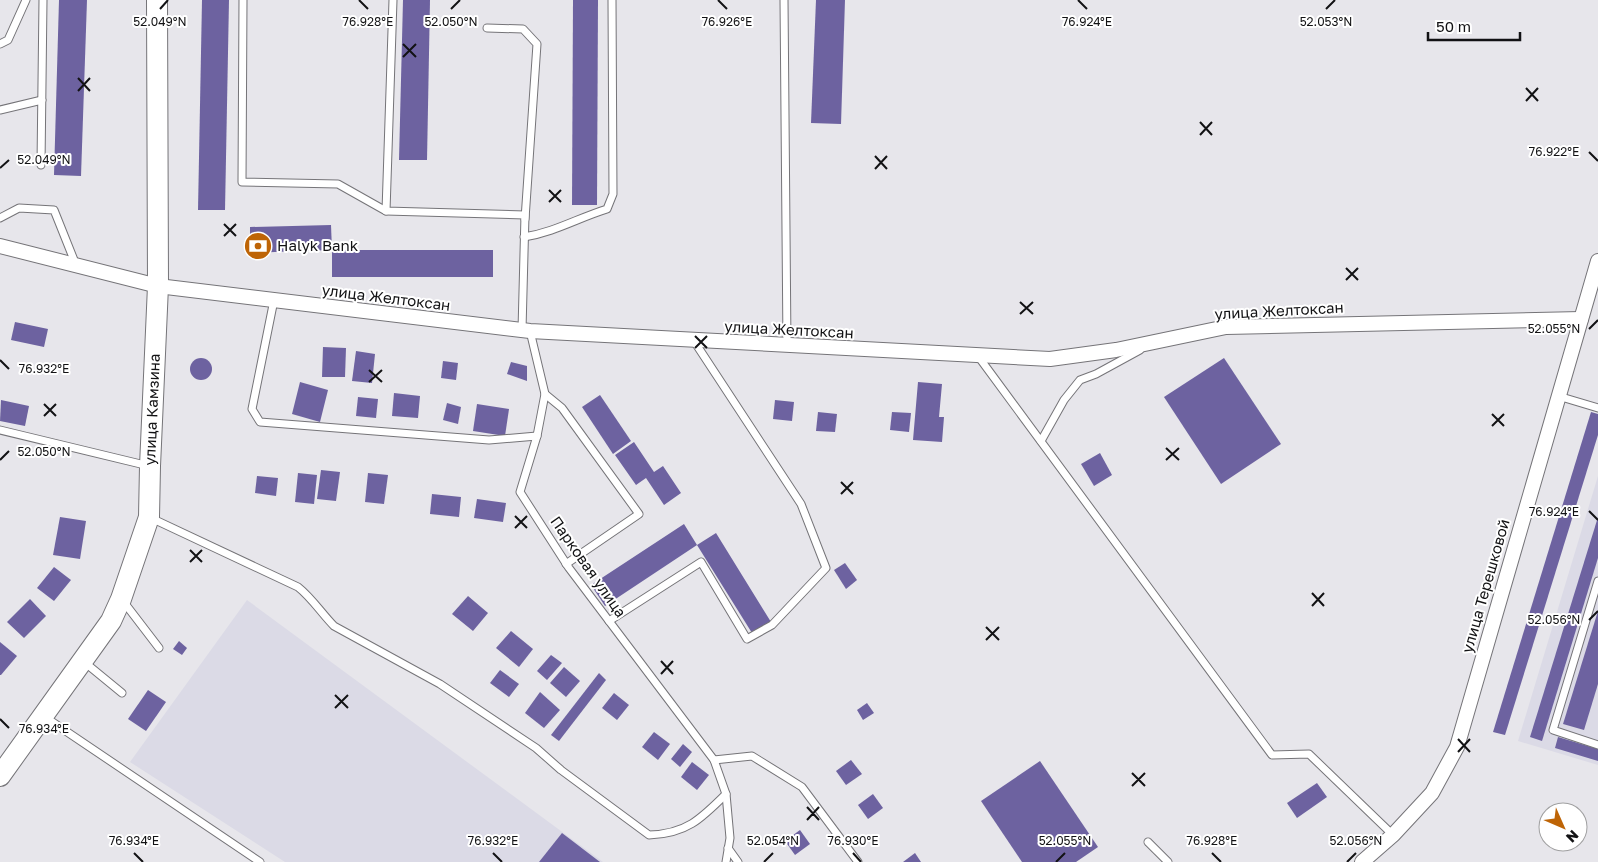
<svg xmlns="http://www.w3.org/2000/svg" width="1598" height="862" font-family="'Golos Text',sans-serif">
<rect width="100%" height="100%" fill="#e7e6eb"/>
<g fill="#dbdae6">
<path d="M1598 476V765L1518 741Z"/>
<path d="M247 600 603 862H285L130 762Z"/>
</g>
<g fill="#6d62a0">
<path d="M59 0H87L81 176 54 175Z"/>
<path d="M202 0H229L225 210H198Z"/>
<path d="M403 0H430L427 160H399Z"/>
<path d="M573 0H598L597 205H572Z"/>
<path d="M816 0H845L841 124 811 123Z"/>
<path d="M331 225 332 250 250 253V227Z"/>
<rect x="332" y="250" width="161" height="27"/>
<path d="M15 322 48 329 44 347 11 340Z"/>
<path d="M323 347 346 348 345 377H322Z"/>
<path d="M356 351 375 354 372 383 352 381Z"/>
<circle cx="201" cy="369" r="11"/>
<path d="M1224 358 1281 444 1221 484 1164 397Z"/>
<path d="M443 361 458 363 456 380 441 378Z"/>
<path d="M511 362 527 366V381L507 374Z"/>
<path d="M300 382 328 390 320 422 292 414Z"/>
<path d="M918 382 942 384 939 417H944L942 442 913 440Z"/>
<path d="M394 393 420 396 418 418 392 416Z"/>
<path d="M600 395 631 441 613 454 582 407Z"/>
<path d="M358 397 378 399 376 418 356 416Z"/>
<path d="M1 400 29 406 25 426 0 421Z"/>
<path d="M775 400 794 402 792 421 773 419Z"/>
<path d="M447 403 461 407 458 424 443 420Z"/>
<path d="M477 404 509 409 505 436 473 431Z"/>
<path d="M818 412 837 414 835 432 816 431Z"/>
<path d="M892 412 911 413 909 432 890 430Z"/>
<path d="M1591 412 1598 414V435L1505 735 1493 732Z"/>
<path d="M634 442 654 472 663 466 681 493 664 505 646 478 636 485 615 455Z"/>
<path d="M1100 453 1112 475 1094 486 1081 464Z"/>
<path d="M321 470 340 472 336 501 317 499Z"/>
<path d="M298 473 317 475 314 504 295 502Z"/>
<path d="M368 473 388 475 384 504 365 502Z"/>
<path d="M257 476 278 478 276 496 255 493Z"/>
<path d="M432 494 461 497 459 517 430 514Z"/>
<path d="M477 499 506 503 503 522 474 518Z"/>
<path d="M60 517 86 521 80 559 53 555Z"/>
<path d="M1598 517V558L1542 741 1530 737Z"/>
<path d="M684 524 697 545 716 533 771 622 752 633 697 545 605 606 591 585Z"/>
<path d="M845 563 857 580 846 589 834 570Z"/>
<path d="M54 567 71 580 54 601 37 588Z"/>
<path d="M468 596 488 613 473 631 452 614Z"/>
<path d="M30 599 46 616 24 638 7 622Z"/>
<path d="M1598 611V684L1584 730 1563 724Z"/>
<path d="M511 631 533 649 519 667 496 648Z"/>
<path d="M179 641 187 648 182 655 173 649Z"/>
<path d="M0 642 17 656 1 675H0Z"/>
<path d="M551 655 562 663 547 680 537 671Z"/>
<path d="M564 667 580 681 566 697 550 683Z"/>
<path d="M500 670 519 684 509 697 490 683Z"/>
<path d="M599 673 606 680 559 741 551 735Z"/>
<path d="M148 690 166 702 146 731 128 719Z"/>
<path d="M540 692 560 710 544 728 525 713Z"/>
<path d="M614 693 629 705 617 720 602 708Z"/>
<path d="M867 703 874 713 863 720 857 710Z"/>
<path d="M654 732 670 744 658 760 642 747Z"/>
<path d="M1558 737 1598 749V761L1555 748Z"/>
<path d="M683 744 692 752 680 767 671 759Z"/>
<path d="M851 760 862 774 846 785 836 771Z"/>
<path d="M1040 761 1098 847 1076 862H1022L981 801Z"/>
<path d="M692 762 709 775 697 790 681 777Z"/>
<path d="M1317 783 1327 797 1297 818 1287 803Z"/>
<path d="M873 794 883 808 868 819 858 805Z"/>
<path d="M800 830 810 844 795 855 785 841Z"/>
<path d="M562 833 600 862H539Z"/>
<path d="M915 853 921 862H903Z"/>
</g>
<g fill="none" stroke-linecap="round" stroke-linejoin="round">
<defs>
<g id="lane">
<path d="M243 0 242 182 338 184 386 211 525 215 522 330"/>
<path d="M784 0 787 346"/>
<path d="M487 28 523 29 537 44 525 219"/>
<path d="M0 44 8 40 26 0"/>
<path d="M0 110 42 100"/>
<path d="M41 165 43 0"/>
<path d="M386 211 393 0"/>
<path d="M0 218 19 208 54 210 76 265"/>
<path d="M524 237C555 232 578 218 607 209L613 194 612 0"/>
<path d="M274 300 252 409 260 422 489 440 537 436"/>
<path d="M530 331 545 394 537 436 520 492 569 568 714 760 726 794 730 838 726 862"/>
<path d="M978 356 1272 755 1309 754 1393 835"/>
<path d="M545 394 562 408 639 514 566 564"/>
<path d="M1558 396 1598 408"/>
<path d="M0 430 149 466"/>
<path d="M1041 441 1064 400 1080 380 1096 374 1140 350"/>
<path d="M151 518 298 587C312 598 322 614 334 626L440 684 536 748 561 770 649 835C686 834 701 819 726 794"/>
<path d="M1598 581 1553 730 1598 745"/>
<path d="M123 601 159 648"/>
<path d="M609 621 701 562 747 639 772 625 826 568 801 504 694 341"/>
<path d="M83 661 122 693"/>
<path d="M45 717 260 862"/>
<path d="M714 760 752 756 802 787 858 862"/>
<path d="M1148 842 1168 862"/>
<path d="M728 848 738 862"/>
</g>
<g id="street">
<path d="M0 246 158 286 530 331 1050 359 1116 350 1226 327 1581 319"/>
<path d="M1362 862 1393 835 1432 793 1457 747 1598 261"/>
</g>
<g id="secondary">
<path id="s1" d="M0 776 111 621 121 599 149 517 150 466 158 286 157 0"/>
</g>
</defs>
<use href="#lane" stroke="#757478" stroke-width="9"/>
<use href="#street" stroke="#757478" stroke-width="16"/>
<use href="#secondary" stroke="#757478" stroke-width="22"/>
<use href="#lane" stroke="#fff" stroke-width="7"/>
<use href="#street" stroke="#fff" stroke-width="14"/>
<use href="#secondary" stroke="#fff" stroke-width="20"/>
</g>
<path fill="none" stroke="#121214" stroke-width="2" d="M359 0 368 9M718 0 727 9M1078 0 1087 9M160 9 168 0M451 9 460 0M1326 9 1335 0M403 44 416 57M403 57 416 44M78 78 90 91M1526 88 1538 101M78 91 90 78M1526 101 1538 88M1200 122 1212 135M1200 135 1212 122M1589 152 1598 161M875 156 887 169M0 168 9 160M875 169 887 156M549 190 561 202M549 202 561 190M224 224 236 236M224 236 236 224M1346 268 1358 280M1346 280 1358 268M1020 302 1033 314M1020 314 1033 302M1589 329 1598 320M695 336 707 348M695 348 707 336M0 360 9 369M369 370 382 382M369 382 382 370M44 404 56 416M1492 414 1504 426M44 416 56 404M1492 426 1504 414M1166 448 1179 460M0 460 9 451M1166 460 1179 448M841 482 853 494M841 494 853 482M1589 511 1598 520M515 516 527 528M515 528 527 516M190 550 202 562M190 562 202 550M1312 593 1324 606M1312 606 1324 593M1589 620 1598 611M986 627 999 640M986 640 999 627M661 661 673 674M661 674 673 661M335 695 348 708M335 708 348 695M0 719 9 728M1458 739 1470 752M1458 752 1470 739M1132 773 1145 786M1132 786 1145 773M807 807 819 820M807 820 819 807M134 853 143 862M493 853 502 862M853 853 861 862M1212 853 1221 862M764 862 773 853M1056 862 1065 853M1347 862 1356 853"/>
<defs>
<symbol id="bank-disc" viewBox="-11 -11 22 22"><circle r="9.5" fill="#be6406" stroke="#fff"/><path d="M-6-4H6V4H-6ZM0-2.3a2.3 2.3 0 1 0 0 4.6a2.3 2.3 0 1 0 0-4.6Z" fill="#fff"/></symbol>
</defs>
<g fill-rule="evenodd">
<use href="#bank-disc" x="242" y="230" width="32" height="32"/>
</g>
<g text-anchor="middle" stroke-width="4" stroke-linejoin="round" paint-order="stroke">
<g font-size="15" fill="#121214" stroke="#fff" text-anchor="start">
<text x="277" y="251">Halyk Bank</text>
</g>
<g font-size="15" fill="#121214" stroke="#fff">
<text transform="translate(386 298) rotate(7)" y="5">улица Желтоксан</text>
<text transform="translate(1279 311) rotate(-3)" y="5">улица Желтоксан</text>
<text transform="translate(789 330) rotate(3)" y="5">улица Желтоксан</text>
<text dy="5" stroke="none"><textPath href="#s1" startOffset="409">улица Камзина</textPath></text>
<text transform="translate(588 567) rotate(55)" y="5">Парковая улица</text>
<text transform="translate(1486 586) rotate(-74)" y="5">улица Терешковой</text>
</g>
</g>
<g font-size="12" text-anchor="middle" fill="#121214" stroke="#fff" stroke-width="4" stroke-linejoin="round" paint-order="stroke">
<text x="160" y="26">52.049°N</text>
<text x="368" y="26">76.928°E</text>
<text x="451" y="26">52.050°N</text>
<text x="727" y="26">76.926°E</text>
<text x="1087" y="26">76.924°E</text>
<text x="1326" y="26">52.053°N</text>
<text x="1554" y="156">76.922°E</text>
<text x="44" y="164">52.049°N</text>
<text x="1554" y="333">52.055°N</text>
<text x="44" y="373">76.932°E</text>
<text x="44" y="456">52.050°N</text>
<text x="1554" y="516">76.924°E</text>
<text x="1554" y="624">52.056°N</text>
<text x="44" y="733">76.934°E</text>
<text x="1356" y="845">52.056°N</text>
<text x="134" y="845">76.934°E</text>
<text x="493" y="845">76.932°E</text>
<text x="773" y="845">52.054°N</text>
<text x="853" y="845">76.930°E</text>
<text x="1065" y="845">52.055°N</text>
<text x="1212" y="845">76.928°E</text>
</g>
<g transform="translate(1563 827) rotate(135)"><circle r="24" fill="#ffffff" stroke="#a0a0a1"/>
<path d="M0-4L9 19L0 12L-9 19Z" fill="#be6406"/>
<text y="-8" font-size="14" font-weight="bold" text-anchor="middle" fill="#121214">N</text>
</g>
<path d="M1428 32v8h92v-8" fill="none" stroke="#121214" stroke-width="2.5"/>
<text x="1436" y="32" font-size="15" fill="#121214" stroke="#ffffff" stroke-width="4" paint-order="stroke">50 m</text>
</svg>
